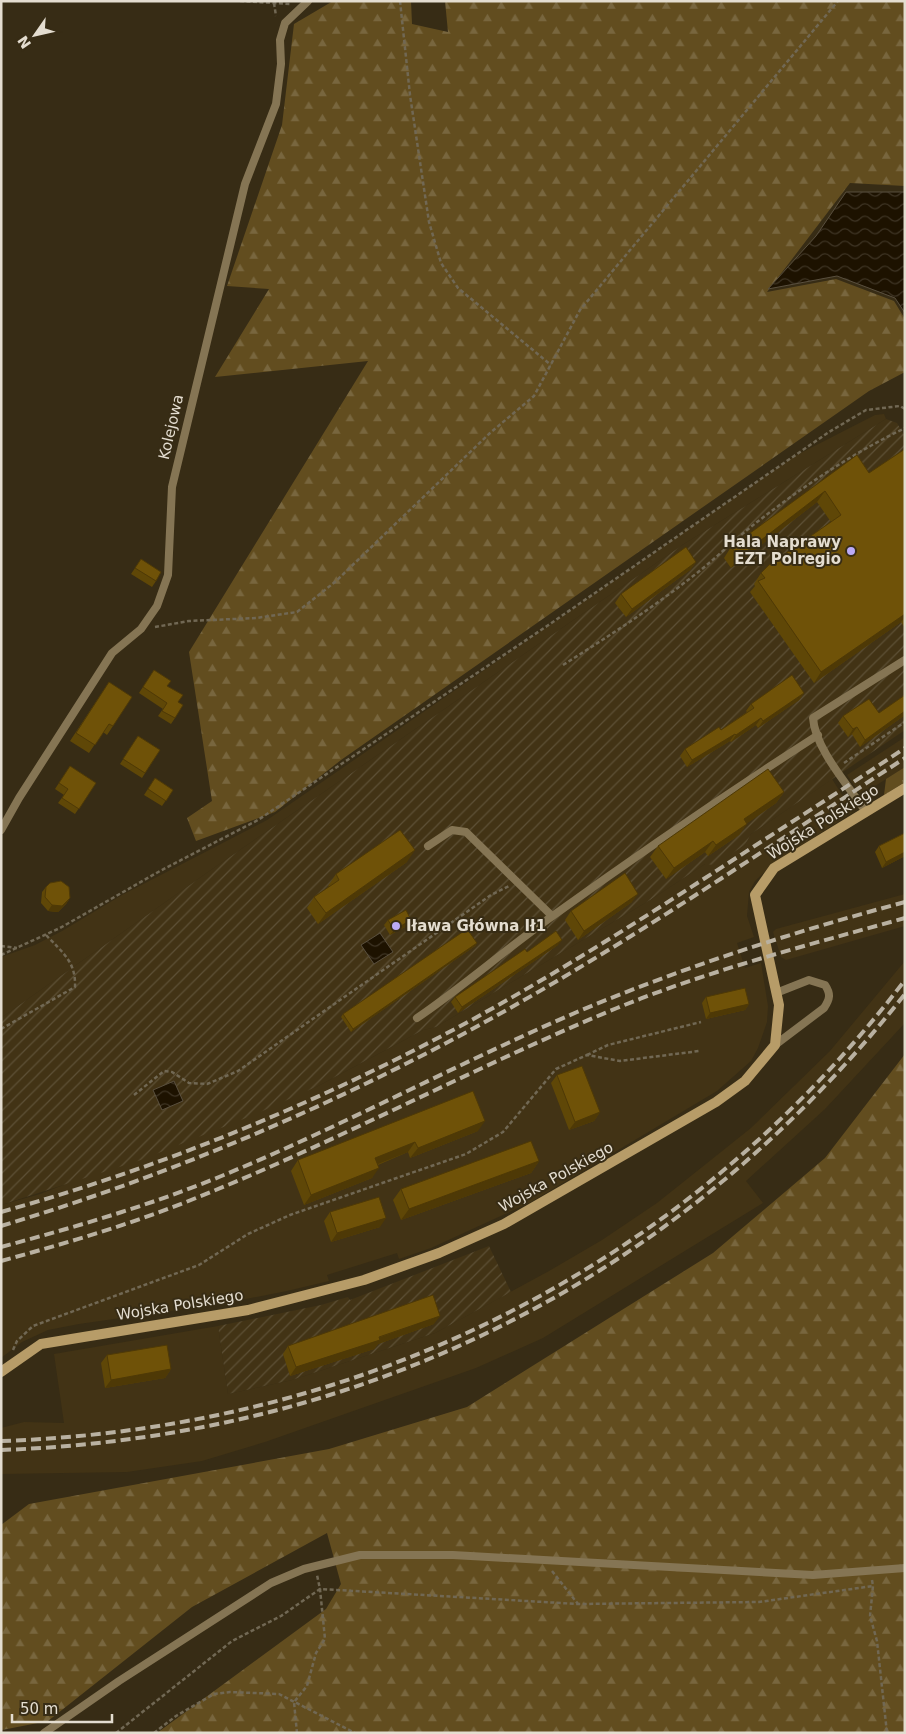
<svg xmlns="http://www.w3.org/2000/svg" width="906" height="1734" font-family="'DejaVu Sans',sans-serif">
<defs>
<pattern id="industrial-furrows" width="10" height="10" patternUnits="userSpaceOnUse" patternTransform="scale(1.25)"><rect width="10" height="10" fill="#423315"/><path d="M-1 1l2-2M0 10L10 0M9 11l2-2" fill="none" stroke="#5d5036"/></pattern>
<pattern id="grass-tufts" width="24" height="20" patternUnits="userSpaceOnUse" patternTransform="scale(1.25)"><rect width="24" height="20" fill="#624d1f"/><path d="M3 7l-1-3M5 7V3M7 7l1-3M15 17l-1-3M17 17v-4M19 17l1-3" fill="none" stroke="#78663e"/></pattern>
<pattern id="forest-firs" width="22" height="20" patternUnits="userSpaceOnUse" patternTransform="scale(1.25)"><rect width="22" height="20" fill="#624d1f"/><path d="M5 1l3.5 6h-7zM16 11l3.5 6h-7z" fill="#78663e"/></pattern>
<pattern id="water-waves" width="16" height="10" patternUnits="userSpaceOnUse" patternTransform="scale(1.25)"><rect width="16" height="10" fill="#1d1200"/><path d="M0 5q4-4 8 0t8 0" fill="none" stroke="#3e3424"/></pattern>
</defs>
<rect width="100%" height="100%" fill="#372c15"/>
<g fill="#423315">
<path d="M884 414 886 419 684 544 221 863 1 1018V957L35 945 62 931 122 895 267 820 793 457 875 415Z"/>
<path d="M905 737V767L861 795 847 775Z"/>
<path d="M832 779 853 812 774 863 755 881 749 892 747 916 754 937 737 943 745 968 761 963 768 1006 767 1022 758 1048 751 1061 717 1091 531 1202 431 1248 399 1259 397 1253 327 1275 329 1281 287 1291 225 1303 79 1324 48 1330 22 1342 1 1358V1205L40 1194 318 1086 423 1030 436 1027 650 900 705 864H714L745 845 751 834Z"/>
<path d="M905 894V926L786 960 781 957 773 932 776 929Z"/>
<path d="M905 961V1023L825 1109 746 1181 763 1203 543 1338 476 1368 265 1442 202 1461 127 1472 1 1474V1428L24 1422 64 1423 54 1354 218 1326 228 1394 292 1380 435 1333 549 1271 602 1240 657 1203 751 1128 830 1051Z"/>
</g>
<g fill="url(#industrial-furrows)">
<path d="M886 419 897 423 905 437V730L751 834 745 845 714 865 705 864 650 900 436 1027 423 1030 318 1086 256 1114 141 1160 1 1205V1018L221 863 684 544Z"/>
<path d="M489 1246 511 1292 435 1333 292 1380 228 1394 218 1326 321 1305 348 1297 350 1300Z"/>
</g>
<path fill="url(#grass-tufts)" d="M905 767V782L884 795 886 779Z"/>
<g fill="url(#forest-firs)">
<path d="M333 1H411L412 24 448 32 445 1H905V186L850 183 767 292 836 279 894 301 905 319V372L869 391 341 760 275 812 196 841 187 818 212 801 189 652 368 361 215 377 269 289 227 286 282 125 294 24Z"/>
<path d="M905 1054V1733H157L326 1609 341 1584 327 1533 192 1607 48 1721 2 1730 1 1525 29 1504 329 1449 467 1407 713 1253 825 1158Z"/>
</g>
<g fill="url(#water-waves)" stroke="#594f3e">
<path d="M846 192H905V313L895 298 837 276 768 289 816 236Z"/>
<path d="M380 933 393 952 374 964 361 945Z"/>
<path d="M174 1081 183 1101 162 1110 153 1090Z"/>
</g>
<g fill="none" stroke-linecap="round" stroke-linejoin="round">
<g stroke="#716854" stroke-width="2.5" stroke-dasharray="4 2.5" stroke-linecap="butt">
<path d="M240 1 290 4"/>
<path d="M400 1 410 95 429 222 441 263 458 288 551 365"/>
<path d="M274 3 276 16"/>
<path d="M155 627 189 621 256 618 297 612 335 582 490 433 534 396 580 310 838 1"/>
<path d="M563 665C609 636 654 607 697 573 716 558 733 541 752 526 799 489 851 454 905 428"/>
<path d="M844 763 905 722"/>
<path d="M1 946 17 948"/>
<path d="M1 955 60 928 160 871 258 820 547 626 829 432 866 410 900 406 905 409"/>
<path d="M1 1029 75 987C76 962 63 953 46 935"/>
<path d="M587 1055 608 1045 701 1022"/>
<path d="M134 1095 164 1071 172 1072 189 1083 207 1084 238 1071 491 895 509 886"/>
<path d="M13 1350 17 1341 33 1326 199 1265 248 1234 290 1215 466 1154 503 1132 556 1069 587 1055 620 1061 699 1051"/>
<path d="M552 1571 578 1604"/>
<path d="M872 1580 873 1586 870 1616 877 1641 887 1733"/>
<path d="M116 1733 232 1641 281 1616 320 1589 317 1575"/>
<path d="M154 1733 176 1716 214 1694 230 1692 279 1694 355 1733"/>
<path d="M297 1733 294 1702 307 1686 316 1653 325 1639 320 1589 578 1604 759 1602 873 1586"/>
</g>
<g stroke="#857554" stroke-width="8">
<path d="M866 812C849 786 815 749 813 718L905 660"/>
<path d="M1 830 19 798 112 653 141 629 157 606 168 575 172 487 245 184 276 104 281 64 280 40 285 23 308 1"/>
<path d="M428 846 452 830 466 832 552 916"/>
<path d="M417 1018C464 986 507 948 554 915 640 853 728 793 818 735"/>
<path d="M775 1045 824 1008C830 999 831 994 825 985L809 980 776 993"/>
<path d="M44 1733 119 1681 271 1583 304 1569 360 1555H453L813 1575 905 1568"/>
</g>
<path stroke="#b79c68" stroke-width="10" d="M1 1372 41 1344 248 1310 364 1280 439 1253 504 1224 716 1102 745 1081 775 1045 779 1005 755 895 774 868 905 788"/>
<g stroke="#b9b1a1" stroke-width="4" stroke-dasharray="10 5" stroke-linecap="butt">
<path d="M1 1212C163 1167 318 1103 466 1023 558 973 645 917 733 860 790 823 848 786 905 748"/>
<path d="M1 1226C181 1172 356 1096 519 1003 651 928 777 841 905 758"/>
<path d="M1 1247C75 1227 148 1206 219 1177 341 1127 456 1064 577 1012 684 967 793 932 905 902"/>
<path d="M1 1261C67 1243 132 1224 196 1198 339 1141 474 1067 617 1008 710 970 808 945 905 918"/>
<path d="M1 1441C362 1429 685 1268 905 980"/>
<path d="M1 1450C365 1437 678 1280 905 994"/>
</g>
</g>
<g fill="#5f4707">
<path d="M905 449V628L901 622 814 683 750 592 755 586 754 584 761 573 831 522 817 502 731 568 724 558 731 547 857 455 869 473Z"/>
<path d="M141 559 156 581 152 587 131 574Z"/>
<path d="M696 562 690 570 626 617 615 603 621 594Z"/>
<path d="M154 670 167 686 178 702 175 718 171 724 158 716 163 709 139 693Z"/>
<path d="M109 682 113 726 107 735 103 732 89 753 70 741Z"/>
<path d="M804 693 799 700 758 728 756 725 731 742 730 741 687 767 680 756 685 749 721 730 747 712 746 711 751 704Z"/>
<path d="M905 695V715L860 747 852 734 848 737 838 723 843 716 879 713Z"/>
<path d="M138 736 160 750 142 778 120 764Z"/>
<path d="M70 766 96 783 75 814 58 803 64 795 55 789Z"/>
<path d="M155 778 173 790 162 806 144 795Z"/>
<path d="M784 792 776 803 747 823 739 835 708 856 705 852 666 879 650 857 658 846Z"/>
<path d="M905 833V856L882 868 875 852 879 846Z"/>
<path d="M407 862 318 924 307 908 314 897 329 887 328 886 336 874Z"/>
<path d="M46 887 70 898 66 904 58 912 48 911 41 903 42 892Z"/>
<path d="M632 902 578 940 565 920 571 911Z"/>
<path d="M388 920 407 926 390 935 384 925Z"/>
<path d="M477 943 475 946 351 1032 341 1017 343 1014Z"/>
<path d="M558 945 458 1013 451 1002 455 997 527 952Z"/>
<path d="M706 997 749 1004 745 1010 706 1019 702 1003Z"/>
<path d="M557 1075 600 1112 594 1121 569 1130 551 1083Z"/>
<path d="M478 1131 410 1158 408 1152 378 1165 372 1178 304 1205 291 1171 298 1160Z"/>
<path d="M539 1161 531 1173 401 1220 393 1200 401 1189Z"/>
<path d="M330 1212 380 1227 331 1242 324 1221Z"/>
<path d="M434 1324 378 1344 374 1349 290 1376 283 1354 288 1346Z"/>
<path d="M107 1355 171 1369 165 1378 105 1388 101 1363Z"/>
</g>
<g fill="#4e3906">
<path d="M825 491 817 502 731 568 739 557Z"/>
<path d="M696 562 690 570 626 617 632 609Z"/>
<path d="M905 614V617L901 622 814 683 821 672Z"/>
<path d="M804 693 799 700 758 728 763 721Z"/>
<path d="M905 711V715L860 747 865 740Z"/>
<path d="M761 718 756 725 731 742 736 735Z"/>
<path d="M857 727 852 734 848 737 853 729Z"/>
<path d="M735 734 730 741 687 767 692 760Z"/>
<path d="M784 792 776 803 736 831 744 819Z"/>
<path d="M747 824 739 835 708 856 716 845Z"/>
<path d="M713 841 705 852 666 879 674 868Z"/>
<path d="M415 850 407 862 318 924 326 913Z"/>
<path d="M905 852V856L882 868 886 862Z"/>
<path d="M638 894 632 902 578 940 584 931Z"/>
<path d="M70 898 66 904 58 912 48 911 52 905Z"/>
<path d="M411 920 407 926 390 935 394 930Z"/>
<path d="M562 940 558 945 458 1013 462 1007Z"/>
<path d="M477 943 475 946 351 1032 353 1029Z"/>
<path d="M749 1004 745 1010 706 1019 710 1013Z"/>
<path d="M600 1112 594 1121 569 1130 575 1122Z"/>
<path d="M485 1121 478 1131 410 1158 418 1148Z"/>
<path d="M415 1142 408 1152 368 1168 375 1158Z"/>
<path d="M539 1161 531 1173 401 1220 409 1209Z"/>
<path d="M379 1168 372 1178 304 1205 311 1195Z"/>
<path d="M386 1218 380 1227 331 1242 337 1233Z"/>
<path d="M440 1316 434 1324 378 1344 374 1349 290 1376 296 1367Z"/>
<path d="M171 1369 165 1378 105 1388 111 1380Z"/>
</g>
<g fill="#6f5208" stroke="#4e3906">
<path d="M905 449V614L821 672 758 581 765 578 761 573 769 565 841 515 825 491 739 557 731 547 857 455 869 473Z"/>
<path d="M686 547 696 562 632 609 621 594Z"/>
<path d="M141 559 161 572 156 581 135 568Z"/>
<path d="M154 670 171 681 167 686 183 695 178 702 183 705 175 718 162 711 167 703 143 687Z"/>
<path d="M792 675 804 693 763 721 761 718 736 735 735 734 692 760 685 749 719 727 721 730 754 708 751 704Z"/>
<path d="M109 682 132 697 113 726 109 724 95 745 76 733Z"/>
<path d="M905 695V711L865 740 857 727 853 729 843 716 869 699 879 713Z"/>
<path d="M138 736 160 750 145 773 123 759Z"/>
<path d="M70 766 96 783 79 809 62 798 68 789 59 783Z"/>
<path d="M768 769 784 792 744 819 747 824 716 845 713 841 674 868 658 846Z"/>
<path d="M155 778 173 790 166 801 148 789Z"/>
<path d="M400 830 415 850 326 913 314 897 339 880 336 874Z"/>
<path d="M905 833V852L886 862 879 846Z"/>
<path d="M625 873 638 894 584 931 571 911Z"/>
<path d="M61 881 69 887 70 898 62 906 52 905 45 897 46 887 50 883Z"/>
<path d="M406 910 411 920 394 930 388 920Z"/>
<path d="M467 929 477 943 353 1029 343 1014Z"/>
<path d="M556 931 562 940 462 1007 455 997 525 949 527 952Z"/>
<path d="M745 988 749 1004 710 1013 706 997Z"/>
<path d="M582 1066 600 1112 575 1122 557 1075Z"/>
<path d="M473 1091 485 1121 418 1148 415 1142 375 1158 379 1168 311 1195 298 1160Z"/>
<path d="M531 1141 539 1161 409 1209 401 1189Z"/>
<path d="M379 1197 386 1218 337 1233 330 1212Z"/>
<path d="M433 1295 440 1316 379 1337 380 1340 296 1367 288 1346Z"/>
<path d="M167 1345 171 1369 111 1380 107 1355Z"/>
</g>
<g fill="#bbaaf6" stroke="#372c15" stroke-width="2">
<circle cx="851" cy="551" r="5"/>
<circle cx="396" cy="926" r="5"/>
</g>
<g text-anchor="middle" stroke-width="4" stroke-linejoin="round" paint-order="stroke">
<g font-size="15" fill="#e4ddd0" stroke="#372c15">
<text transform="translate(171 427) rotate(-77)" y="5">Kolejowa</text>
<text transform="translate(823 822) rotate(-32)" y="5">Wojska Polskiego</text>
<text transform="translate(556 1177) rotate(-29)" y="5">Wojska Polskiego</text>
<text transform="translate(180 1305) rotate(-9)" y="5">Wojska Polskiego</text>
</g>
<g font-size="15" font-weight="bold" fill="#e4ddd0" stroke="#372c15" text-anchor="end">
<text x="841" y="547">Hala Naprawy<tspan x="841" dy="17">EZT Polregio</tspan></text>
<text x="406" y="931" text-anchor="start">Iława Główna Ił1</text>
</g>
</g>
<rect width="906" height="1734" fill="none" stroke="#e4ddd0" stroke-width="5"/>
<g transform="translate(35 35) rotate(236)" stroke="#372c15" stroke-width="4" paint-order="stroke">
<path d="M0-4L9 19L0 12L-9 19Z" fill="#e4ddd0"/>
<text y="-8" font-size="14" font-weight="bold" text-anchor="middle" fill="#e4ddd0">N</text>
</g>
<path d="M12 1714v8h100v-8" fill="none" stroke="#e4ddd0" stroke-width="2.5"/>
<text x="20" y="1714" font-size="15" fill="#e4ddd0" stroke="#372c15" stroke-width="4" paint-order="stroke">50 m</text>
</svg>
